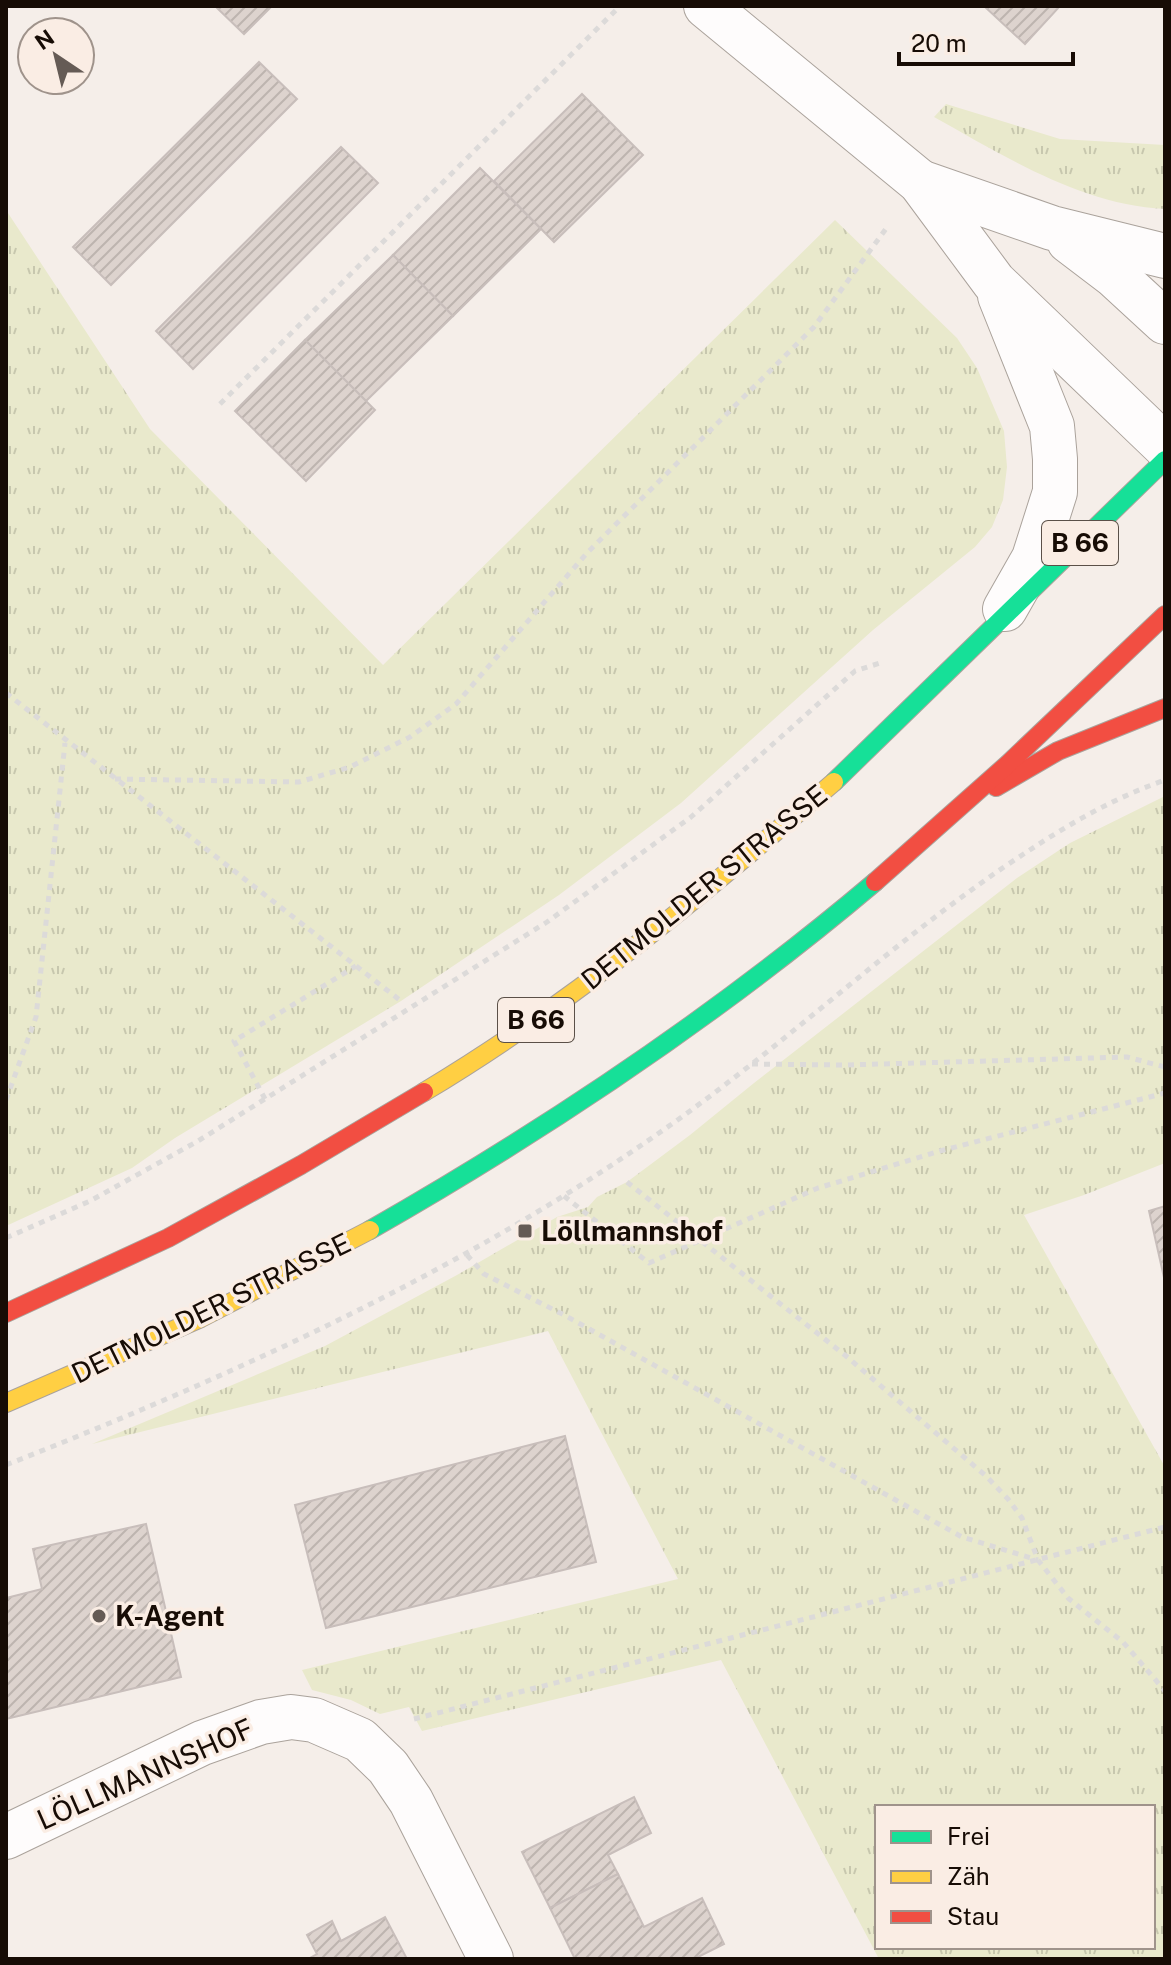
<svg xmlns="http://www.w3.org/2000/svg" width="1171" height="1965" font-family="'Public Sans',sans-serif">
<defs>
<pattern id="park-tufts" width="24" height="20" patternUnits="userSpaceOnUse" patternTransform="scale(2)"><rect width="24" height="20" fill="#e9e9cc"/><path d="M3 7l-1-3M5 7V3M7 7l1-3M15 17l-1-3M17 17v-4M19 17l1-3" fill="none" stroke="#c7c7ae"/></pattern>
<pattern id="building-hatch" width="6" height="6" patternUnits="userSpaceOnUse" patternTransform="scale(2)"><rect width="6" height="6" fill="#ddd3ce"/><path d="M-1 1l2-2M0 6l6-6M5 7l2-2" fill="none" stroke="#bdb4af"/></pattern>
</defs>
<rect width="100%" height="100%" fill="#f5eee9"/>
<g fill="url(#park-tufts)" fill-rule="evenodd">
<path d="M946 104 1060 139 1165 145V209C1081 205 1006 157 934 117Z"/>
<path d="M6 210 150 429 383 665 835 220 957 338 977 368 1004 431 1007 467 1003 500 992 527 975 547 873 630 681 803 559 895 401 1001 175 1138 132 1168 6 1226Z"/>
<path d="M1165 796V1163L1084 1195 1024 1215 1165 1467V1959H879L721 1660 422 1731 409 1707 380 1714 351 1700 312 1690 302 1670 678 1579 548 1331 92 1444 325 1346 457 1275 557 1217 588 1207 597 1197 627 1182 690 1135 754 1083 1017 878 1070 843ZM877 1807H1153V1947H877Z"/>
</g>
<g fill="url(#building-hatch)" stroke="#c8bebb" stroke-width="2">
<path d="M215 6H272L244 34Z"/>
<path d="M984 6H1060L1025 44Z"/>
<path d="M259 62 297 99 111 285 73 247Z"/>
<path d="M582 94 643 155 554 242 494 181Z"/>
<path d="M341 147 378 183 193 369 156 331Z"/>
<path d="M480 168 541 229 453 316 393 255Z"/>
<path d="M393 255 453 316 366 401 305 340Z"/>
<path d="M305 340 375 410 306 481 235 411Z"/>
<path d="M1165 1206V1282L1149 1211Z"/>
<path d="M565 1436 596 1562 326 1628 295 1505Z"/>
<path d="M146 1524 181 1677 6 1719V1598L42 1589 33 1549Z"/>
<path d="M634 1797 651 1833 608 1855 618 1874 550 1908 522 1852Z"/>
<path d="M618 1874 644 1927 702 1898 724 1944 694 1959H575L550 1908Z"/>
<path d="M385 1917 407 1959H308L317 1954 307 1935 332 1921 341 1941Z"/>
</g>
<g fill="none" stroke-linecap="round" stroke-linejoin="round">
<defs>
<g id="street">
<path d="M706 6 920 182 994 282 1165 446"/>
<path d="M920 182 1052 228 1165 256"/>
<path d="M1069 241 1115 276 1165 322"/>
<path d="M1000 296 1052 426 1055 459V492L1034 558 1005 609"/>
<path d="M6 1837 202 1743 261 1722 291 1717 314 1720 360 1740 388 1767 411 1801 491 1959"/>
</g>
<g id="fast">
<path d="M834 782 1165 460"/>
<path d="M370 1230C547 1129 719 1014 875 882"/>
</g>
<g id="slow">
<path d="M424 1092C571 1004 704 894 834 782"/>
<path d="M6 1403 201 1318 370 1230"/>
</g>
<g id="jam">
<path d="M996 787 1058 751 1165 708"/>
<path d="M875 882 1008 764 1165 615"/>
<path d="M6 1313 168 1238 301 1165 424 1092"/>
</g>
</defs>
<use href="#street" stroke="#aaa29b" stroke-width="46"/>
<use href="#fast" stroke="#aaa29b" stroke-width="20"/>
<use href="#slow" stroke="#aaa29b" stroke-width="20"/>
<use href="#jam" stroke="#aaa29b" stroke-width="20"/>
<g stroke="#dcdad9" stroke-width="5" stroke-dasharray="6 6" stroke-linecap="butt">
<path d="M220 404 620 6"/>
<path d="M6 693 401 1001"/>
<path d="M115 779 299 782 350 767 410 737 456 704 587 553 814 327 888 226"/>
<path d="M752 1064 846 1065 1127 1057 1165 1067"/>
<path d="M265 1099 234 1041 356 966"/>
<path d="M6 1100 36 1017 65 743"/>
<path d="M627 1182 846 1356 986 1476 1008 1499 1022 1518 1038 1560 1068 1598 1123 1642 1165 1691"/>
<path d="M564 1196 649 1263 818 1188 940 1151 1165 1093"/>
<path d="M6 1238 90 1201 198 1141 547 922 691 817 855 671 880 663"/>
<path d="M467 1255 484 1274 566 1316 962 1537 1038 1560"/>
<path d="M6 1465C234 1375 457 1274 659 1133 779 1050 884 949 1004 867 1058 831 1103 802 1165 780"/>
<path d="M414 1719 1165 1527"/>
</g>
<use href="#street" stroke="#fefcfc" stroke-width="44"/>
<use href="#fast" stroke="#16e098" stroke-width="18"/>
<use href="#slow" stroke="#ffcf43" stroke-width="18"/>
<use href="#jam" stroke="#f24e42" stroke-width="18"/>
</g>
<g fill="#655b55" stroke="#faede4" stroke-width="3">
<rect x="517" y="1223" width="16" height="16" rx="4"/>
<circle cx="99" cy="1616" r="8"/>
</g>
<g text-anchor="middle" stroke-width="7" stroke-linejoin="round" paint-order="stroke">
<g fill="#faede4" stroke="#5b5048" stroke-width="2">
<rect x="1042" y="521" width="76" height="44" rx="6"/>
<rect x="498" y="998" width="76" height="44" rx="6"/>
</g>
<g font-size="26" font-weight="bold" fill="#170c05">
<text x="1080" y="552">B 66</text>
<text x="536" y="1029">B 66</text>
</g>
<g font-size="28" fill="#170c05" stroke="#faede4">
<text transform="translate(704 887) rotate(-39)" y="10">DETMOLDER STRASSE</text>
<text transform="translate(211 1308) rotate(-26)" y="10">DETMOLDER STRASSE</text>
<text transform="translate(145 1774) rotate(-24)" y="10">LÖLLMANNSHOF</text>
</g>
<g font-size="28" font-weight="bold" fill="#170c05" stroke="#faede4" text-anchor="start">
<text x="541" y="1241">Löllmannshof</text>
<text x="115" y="1626">K-Agent</text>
</g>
</g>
<rect width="1171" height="1965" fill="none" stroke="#170c05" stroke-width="16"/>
<rect x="875" y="1805" width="280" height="144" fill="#faede4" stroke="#9f938b" stroke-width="2"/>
<rect x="891" y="1831" width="40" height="12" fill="#16e098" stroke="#9f938b" stroke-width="2"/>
<text x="947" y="1845" font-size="24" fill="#170c05">Frei</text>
<rect x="891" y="1871" width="40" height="12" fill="#ffcf43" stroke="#9f938b" stroke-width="2"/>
<text x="947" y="1885" font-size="24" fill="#170c05">Zäh</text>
<rect x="891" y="1911" width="40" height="12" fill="#f24e42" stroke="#9f938b" stroke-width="2"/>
<text x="947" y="1925" font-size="24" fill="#170c05">Stau</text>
<g transform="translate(56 56) rotate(325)"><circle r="38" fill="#faede4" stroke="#9f938b" stroke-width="2"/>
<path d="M0-6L14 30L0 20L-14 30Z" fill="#655b55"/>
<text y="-12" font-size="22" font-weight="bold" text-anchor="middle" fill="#170c05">N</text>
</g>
<path d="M899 52v12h174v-12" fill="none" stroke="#170c05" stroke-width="4"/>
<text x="911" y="52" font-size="24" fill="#170c05" stroke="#faede4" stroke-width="6" paint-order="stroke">20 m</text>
</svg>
